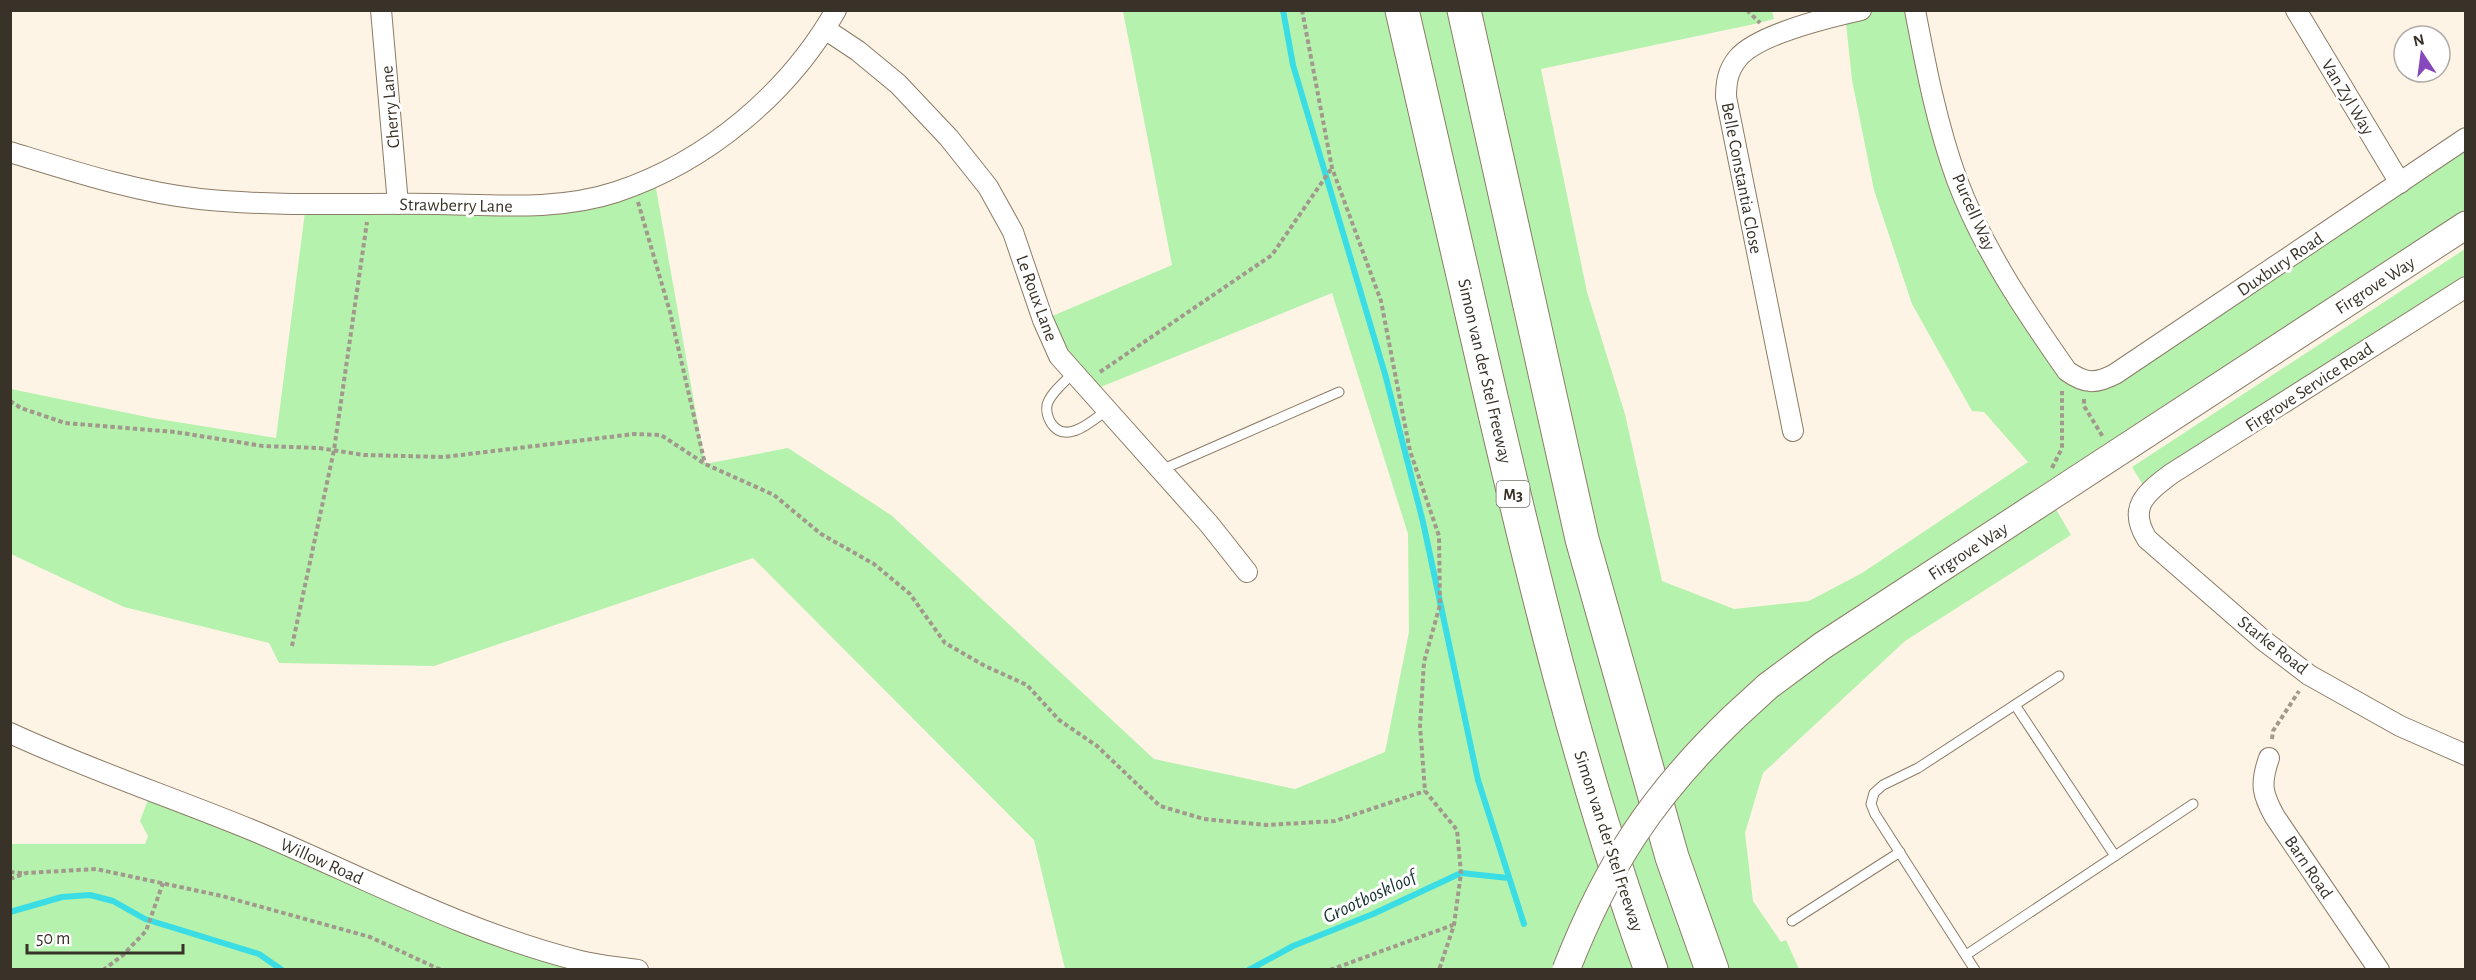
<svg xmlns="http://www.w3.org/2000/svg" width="2476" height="980" font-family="'Alegreya Sans',sans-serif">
<rect width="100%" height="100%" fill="#fef4e5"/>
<g fill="#b5f2ae">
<path d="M1861 10 1915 11 1944 140 2044 337 2090 382 2465 138V225L2050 499 2071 535 1905 641 1763 773 1745 833 1753 901 1781 942 1786 940 1799 969H1065L1034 840 753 558 434 666 279 663 269 643 124 607 11 554V389L152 418 276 438 306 204 527 205 654 177 705 464 788 448 891 515 1154 759 1295 789 1385 752 1409 632 1408 534 1332 293 1091 391 1043 320 1172 265 1123 11H1772L1774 19 1759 23 1541 69 1587 292 1625 414 1662 581 1734 609 1809 601 1862 573 2028 462 1984 412 1972 411 1912 304 1874 190 1852 80 1845 14Z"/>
<path d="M2465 249V275L2143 485 2132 467Z"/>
<path d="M151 792 432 910 638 970H11V844H145L148 836 140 821Z"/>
</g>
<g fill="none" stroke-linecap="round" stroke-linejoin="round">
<g stroke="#3bdde5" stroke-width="6">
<path d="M1283 10 1293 65 1385 374 1423 522 1478 780 1524 924"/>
<path d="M10 912 62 897 90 895 113 901 145 919 259 954 282 970"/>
<path d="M1249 970 1293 946 1373 914 1461 873 1508 878"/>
</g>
<defs>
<g id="lane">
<path d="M1074 372C1066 381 1050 393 1047 405 1046 411 1048 418 1051 423 1066 446 1093 420 1107 410"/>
<path d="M1161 470 1339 392"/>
<path d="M2015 705 2115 856"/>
<path d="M1792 921 1900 852"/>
<path d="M1966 955 2193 804"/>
<path d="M1975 970 1875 814 1871 804 1874 793 1883 785 1918 768 2059 676"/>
</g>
<g id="street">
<path d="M381 10 398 204"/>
<path d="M1915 10C1926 68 1937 125 1957 180 1983 249 2025 311 2067 371 2085 384 2096 384 2115 374L2466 138"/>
<path d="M2296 10 2400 183"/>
<path d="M825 29 858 51 898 84 949 138 988 187 1013 232 1043 320 1059 356 1209 524 1247 572"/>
<path d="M10 152C72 171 136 192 200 199 278 207 358 203 436 204 495 205 559 211 616 192 707 162 789 93 836 10"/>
<path d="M2466 287 2171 474C2146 493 2127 507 2147 539L2263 640 2309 675 2400 726 2466 755"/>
<path d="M1793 431 1726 97C1726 82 1728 70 1738 58 1758 34 1830 17 1861 10"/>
<path d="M10 733C92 771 177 799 259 833 365 878 468 933 580 961 599 966 619 967 638 970"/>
<path d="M2269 758C2260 784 2262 794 2275 817L2379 970"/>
</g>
<path id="secondary" d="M1733 718 1768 686 1822 646 2466 225"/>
<g id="highway">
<path d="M1402 10C1431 135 1459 260 1488 384 1534 582 1582 779 1651 970"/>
<path d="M1464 10 1582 539 1672 857 1712 970"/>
</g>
</defs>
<use href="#lane" stroke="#8c7c67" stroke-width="11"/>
<use href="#street" stroke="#8c7c67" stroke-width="22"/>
<use href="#secondary" stroke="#8c7c67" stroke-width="29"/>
<use href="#highway" stroke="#8c7c67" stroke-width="35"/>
<g stroke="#a2998d" stroke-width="4" stroke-dasharray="4.5 3" stroke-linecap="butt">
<path d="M1302 10 1332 168 1381 301 1410 451 1439 536 1440 605 1424 662 1420 726 1425 791 1457 830 1461 873 1454 925 1439 970"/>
<path d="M1747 10 1760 23"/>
<path d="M638 202 670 312 705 464"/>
<path d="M1100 372 1272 255 1331 169"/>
<path d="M2084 399V406L2103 437"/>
<path d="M10 401 21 408 65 423 175 432 263 446 319 448 364 455 444 457 634 434 661 435 705 464 774 495 821 534 874 564 910 594 945 643 985 666 1027 685 1059 720 1097 746 1160 806 1204 819 1266 825 1335 821 1425 791"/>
<path d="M2052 468 2062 448V391"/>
<path d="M292 646 334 450 367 222"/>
<path d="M2272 739 2273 731 2299 691"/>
<path d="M10 872 22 873"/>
<path d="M10 879 26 873 96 869 222 896 370 937 441 970"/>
<path d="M103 970 122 956 146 931 163 883"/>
<path d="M1330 970 1453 925"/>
</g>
<use href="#lane" stroke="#fff" stroke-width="9"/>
<use href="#street" stroke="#fff" stroke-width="20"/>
<use href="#secondary" stroke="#fff" stroke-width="27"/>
<use href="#highway" stroke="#fff" stroke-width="33"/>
<defs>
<path id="secondary-bridge" d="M1566 970C1607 865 1652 796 1733 718"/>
</defs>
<use href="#secondary-bridge" stroke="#8c7c67" stroke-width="29" stroke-linecap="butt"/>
<use href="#secondary-bridge" stroke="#fff" stroke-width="27"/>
</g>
<g text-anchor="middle" stroke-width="6" stroke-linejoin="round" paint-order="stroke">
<rect fill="#fff" stroke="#747069" stroke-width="1.5" x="1496.5" y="481" width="33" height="26" rx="4.5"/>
<g font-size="16" font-weight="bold" fill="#393229">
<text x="1513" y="500">M3</text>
</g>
<g font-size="18" fill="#393229" stroke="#fff">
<text transform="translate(2348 97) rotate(59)" y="6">Van Zyl Way</text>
<text transform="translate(390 107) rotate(-95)" y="6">Cherry Lane</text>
<text transform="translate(1742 178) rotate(79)" y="6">Belle Constantia Close</text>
<text transform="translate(456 205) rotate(1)" y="6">Strawberry Lane</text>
<text transform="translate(1974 212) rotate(66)" y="6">Purcell Way</text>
<text transform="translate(2280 264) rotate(-34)" y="6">Duxbury Road</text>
<text transform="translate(2375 285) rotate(-33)" y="6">Firgrove Way</text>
<text transform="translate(1037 298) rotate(70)" y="6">Le Roux Lane</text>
<text transform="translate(1485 371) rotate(77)" y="6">Simon van der Stel Freeway</text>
<text transform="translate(2309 387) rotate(-33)" y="6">Firgrove Service Road</text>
<text transform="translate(1968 551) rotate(-33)" y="6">Firgrove Way</text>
<text transform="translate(2273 645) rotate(38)" y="6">Starke Road</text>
<text transform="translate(1609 841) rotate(72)" y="6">Simon van der Stel Freeway</text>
<text transform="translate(322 861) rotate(24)" y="6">Willow Road</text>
<text transform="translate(2309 867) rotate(56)" y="6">Barn Road</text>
</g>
<g font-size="20" font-style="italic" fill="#163031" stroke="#fff">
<text transform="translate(1369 896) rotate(-25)" y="7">Grootboskloof</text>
</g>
</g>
<rect width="2476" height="980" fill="none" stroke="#393229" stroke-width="24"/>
<g transform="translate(2422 54) rotate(347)"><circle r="28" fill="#ffffff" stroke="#b0ada9" stroke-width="1.5"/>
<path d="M0-4.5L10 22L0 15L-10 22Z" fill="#8648bd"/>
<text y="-9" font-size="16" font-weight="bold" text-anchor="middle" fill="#393229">N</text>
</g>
<path d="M27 944v9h156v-9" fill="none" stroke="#393229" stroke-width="3"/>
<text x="36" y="944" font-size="18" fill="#393229" stroke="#ffffff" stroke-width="4.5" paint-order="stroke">50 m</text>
</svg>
